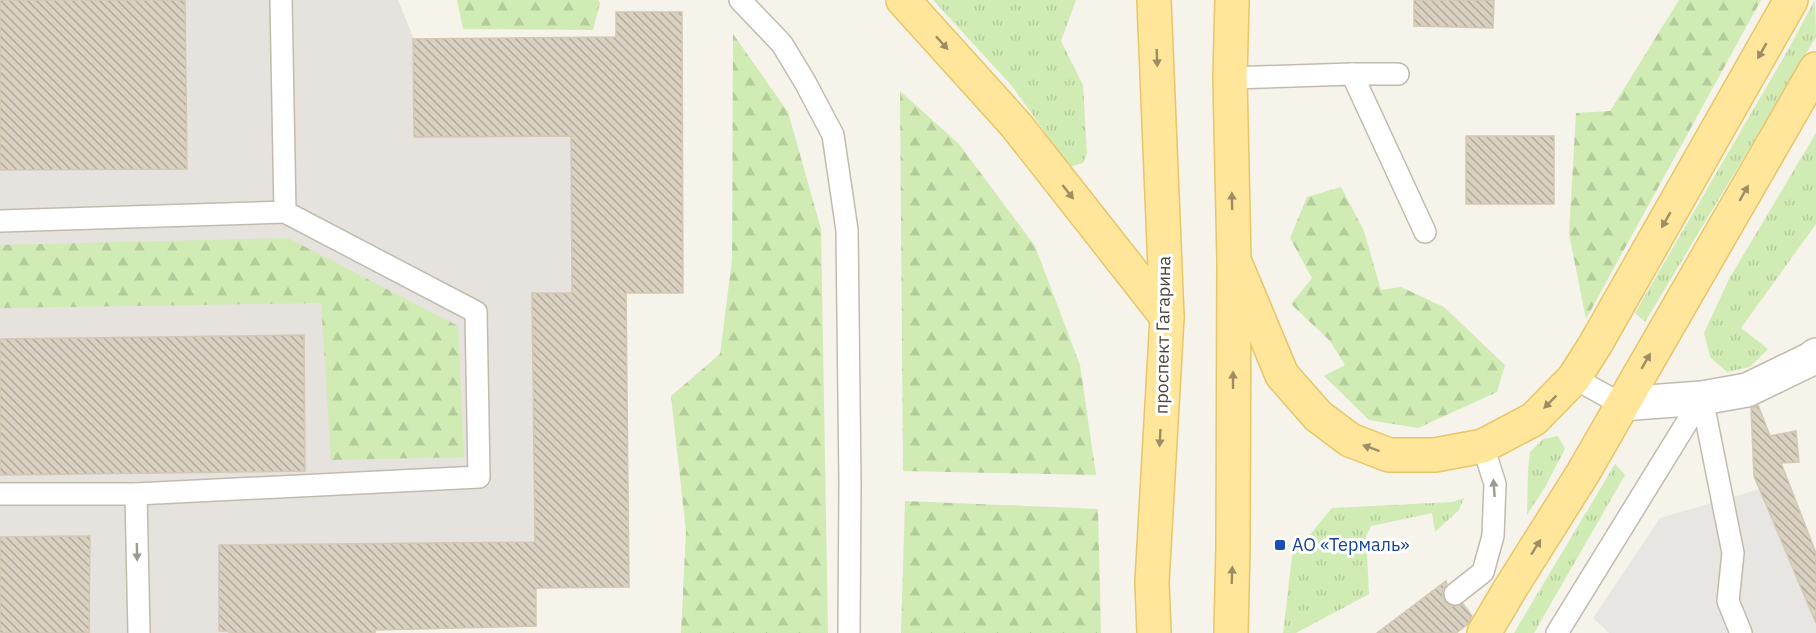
<svg xmlns="http://www.w3.org/2000/svg" width="1816" height="633" font-family="'IBM Plex Sans',sans-serif">
<defs>
<pattern id="grass-tufts" width="24" height="20" patternUnits="userSpaceOnUse" patternTransform="scale(1.5)"><rect width="24" height="20" fill="#d0ebb4"/><path d="M3 7l-1-3M5 7V3M7 7l1-3M15 17l-1-3M17 17v-4M19 17l1-3" fill="none" stroke="#b4cb9c"/></pattern>
<pattern id="forest-firs" width="22" height="20" patternUnits="userSpaceOnUse" patternTransform="scale(1.5)"><rect width="22" height="20" fill="#d0ebb4"/><path d="M5 1l3.5 6h-7zM16 11l3.5 6h-7z" fill="#b4cb9c"/></pattern>
<pattern id="building-back-hatch" width="6" height="6" patternUnits="userSpaceOnUse" patternTransform="scale(1.5)"><rect width="6" height="6" fill="#d8d0c0"/><path d="M-1 5l2 2M0 0l6 6M5-1l2 2" fill="none" stroke="#b1aa9d"/></pattern>
</defs>
<rect width="100%" height="100%" fill="#f6f3eb"/>
<path fill="#e6e2dd" d="M0 0H398L414 39 616 37V12H682L626 293 629 587 536 588V626L376 630 375 633H0Z"/>
<g fill="url(#grass-tufts)">
<path d="M933 0H1076L1061 41 1083 85 1087 153 1083 163 1070 167 1012 86Z"/>
<path d="M1815 0 1816 37 1645 322 1635 313 1785 55Z"/>
<path d="M1816 133V224L1741 328 1768 349 1750 367 1727 372 1710 357 1704 333 1729 279Z"/>
<path d="M1558 436 1565 449 1545 487 1527 515 1528 471 1530 452 1543 439Z"/>
<path d="M1615 464 1625 475 1534 633H1514Z"/>
<path d="M1464 498 1459 510 1435 532 1432 513 1371 526 1366 536 1369 594 1296 633H1283L1292 556 1332 508 1453 502Z"/>
</g>
<g fill="url(#forest-firs)">
<path d="M457 0H598L600 3 593 30 463 29Z"/>
<path d="M1679 0H1761L1586 319 1569 234 1576 113 1610 111Z"/>
<path d="M733 34 788 112 821 229 828 633H681L686 531 671 396 720 354 732 260Z"/>
<path d="M900 91 959 144 1035 246 1080 365 1096 475 903 471Z"/>
<path d="M1341 187 1364 231 1381 290 1401 287 1444 307 1505 365 1497 392 1418 428 1369 420 1324 376 1345 365 1330 341 1291 304 1312 278 1290 238 1307 197Z"/>
<path d="M288 238 458 326 464 457 331 460 321 303 0 308V245Z"/>
<path d="M905 501 1098 509 1101 633H901Z"/>
</g>
<path fill="#e8e6e3" d="M1760 489 1800 585 1816 620V633H1609L1593 618 1660 518Z"/>
<g fill="url(#building-back-hatch)" stroke="#d3c8b3" stroke-width="1.5">
<path d="M0 0H185L187 169 0 170Z"/>
<path d="M1414 0H1494L1493 28 1414 26Z"/>
<path d="M616 12H682L683 293H626L629 587 536 588V626L375 630V633H229V631H219V545L535 542 532 293H572L571 136 414 137 413 39 616 37Z"/>
<rect x="1466" y="136" width="88" height="68"/>
<path d="M304 335 305 471 0 475V339Z"/>
<path d="M1758 405 1770 436 1796 431 1799 462 1781 463 1816 553V623L1754 476 1751 408Z"/>
<path d="M90 536 89 633H0V537Z"/>
<path d="M1446 581 1447 584 1443 589 1442 595 1445 601 1451 606H1457L1463 604 1472 616 1468 624 1456 633H1377Z"/>
</g>
<g fill="none" stroke-linecap="round" stroke-linejoin="round">
<defs>
<g id="lane">
<path d="M740 0 782 44 805 82 833 135 847 230 850 482 849 633"/>
<path d="M1352 74H1398"/>
<path d="M1230 78 1352 74 1425 232"/>
<path d="M0 221 285 212 281 0"/>
<path d="M1574 378 1621 404"/>
<path d="M1702 398 1733 553 1728 601 1741 633"/>
<path d="M0 494H136L479 477 476 312 285 212"/>
<path d="M136 494 139 633"/>
<path d="M1455 594 1483 572 1493 536 1495 484 1483 446"/>
<path d="M1557 633 1702 398"/>
</g>
<path id="street" d="M1621 404 1702 398 1747 390 1811 359 1816 355"/>
<g id="primary">
<path d="M903 0 1016 125 1167 317"/>
<path d="M1234 260 1282 375 1318 416 1350 440 1389 455H1435L1483 446 1534 419 1574 378 1595 345 1791 0"/>
<path d="M1154 633 1152 582 1167 317 1154 0"/>
<path d="M1231 633 1233 547 1234 260 1230 78 1232 0"/>
<path d="M1484 633 1510 589 1583 473 1816 69"/>
</g>
</defs>
<use href="#lane" stroke="#c2bbad" stroke-width="24"/>
<use href="#street" stroke="#c2bbad" stroke-width="36"/>
<use href="#primary" stroke="#e8c568" stroke-width="36"/>
<use href="#lane" stroke="#fff" stroke-width="21"/>
<use href="#street" stroke="#fff" stroke-width="33"/>
<use href="#primary" stroke="#ffe69b" stroke-width="33"/>
</g>
<defs><path id="oneway-solid" d="M-6-.8H1V-3.2L6.5 0L1 3.2V.8H-6Z" transform="scale(1.5)"/></defs>
<g fill="#9c8d65">
<use href="#oneway-solid" transform="translate(942 43) rotate(48)"/>
<use href="#oneway-solid" transform="translate(1762 51) rotate(120)"/>
<use href="#oneway-solid" transform="translate(1157 58) rotate(88)"/>
<use href="#oneway-solid" transform="translate(1068 192) rotate(52)"/>
<use href="#oneway-solid" transform="translate(1744 193) rotate(-60)"/>
<use href="#oneway-solid" transform="translate(1232 201) rotate(-91)"/>
<use href="#oneway-solid" transform="translate(1666 220) rotate(120)"/>
<use href="#oneway-solid" transform="translate(1646 361) rotate(-60)"/>
<use href="#oneway-solid" transform="translate(1233 380) rotate(-90)"/>
<use href="#oneway-solid" transform="translate(1550 402) rotate(135)"/>
<use href="#oneway-solid" transform="translate(1160 438) rotate(93)"/>
<use href="#oneway-solid" transform="translate(1371 448) rotate(-160)"/>
<use href="#oneway-solid" transform="translate(1536 547) rotate(-58)"/>
<use href="#oneway-solid" transform="translate(1232 575) rotate(-88)"/>
</g>
<g fill="#9c9892">
<use href="#oneway-solid" transform="translate(1494 488) rotate(-94)"/>
<use href="#oneway-solid" transform="translate(137 552) rotate(89)"/>
</g>
<rect fill="#1a4fb4" stroke="#fff" stroke-width="2" x="1274" y="539" width="12" height="12" rx="3"/>
<g text-anchor="middle" stroke-width="6" stroke-linejoin="round" paint-order="stroke">
<g font-size="18" fill="#4b4439" stroke="#fff">
<text transform="translate(1163 335) rotate(-89)" y="6">проспект Гагарина</text>
</g>
<g font-size="18" fill="#164399" stroke="#fff" text-anchor="start">
<text x="1292" y="551">АО «Термаль»</text>
</g>
</g>
</svg>
